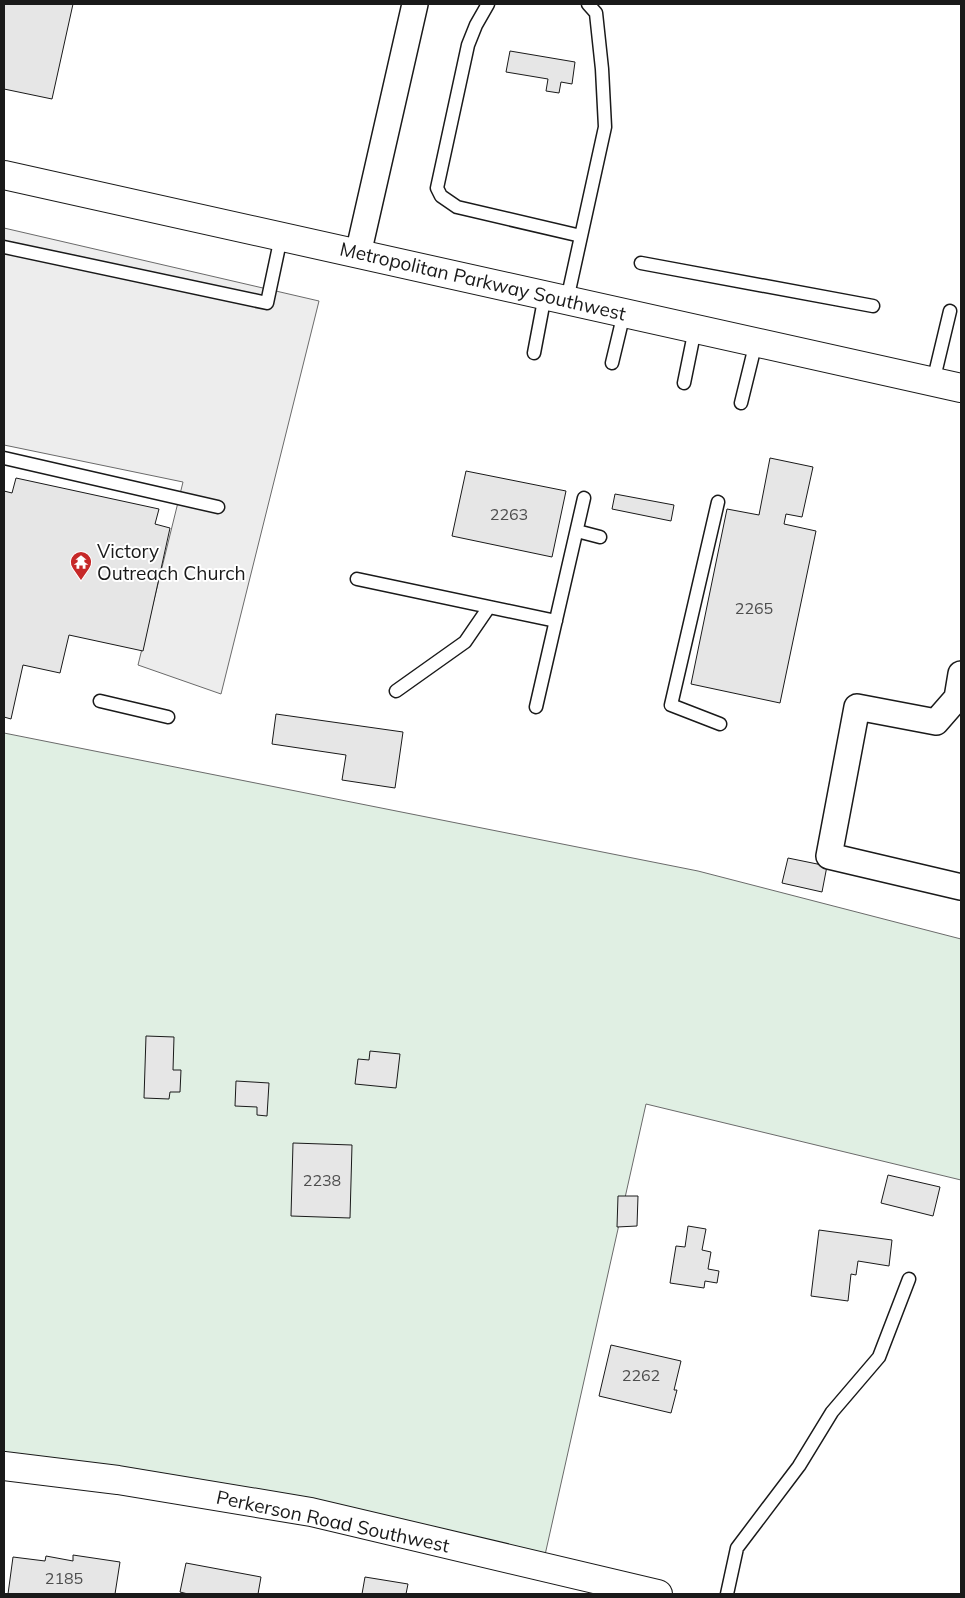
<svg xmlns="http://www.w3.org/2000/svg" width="965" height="1598" viewBox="0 0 965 1598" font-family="Mulish,sans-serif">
	<rect width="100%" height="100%" fill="#fff"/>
	<path fill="#e0efe3" stroke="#6a6a6a" d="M4,733l694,138 263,68v241l-315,-76 -101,451 -541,-89z"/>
	<path fill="#ededed" stroke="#6a6a6a" d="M4,228l315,73 -98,393 -83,-29 45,-183 -179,-37z"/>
	<path fill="#e6e6e6" stroke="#1a1a1a" d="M4,4h69l-21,95 -48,-10z
		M510,51l65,11 -3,22 -11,-2 -2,11 -13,-2 2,-12 -42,-7z
		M770,458l43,9 -11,50 -16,-3 -2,10 32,7 -36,172 -89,-19 36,-175 32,6z
		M466,471l100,20 -14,66 -100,-21z
		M16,478l143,31 -4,15 15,4 -27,123 -74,-16 -9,38 -37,-8 -12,54 -7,-2v-226l8,2z
		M615,494l59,11 -3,16 -59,-12z
		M276,714l127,18 -8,56 -53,-8 4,-25 -74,-11z
		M788,858l39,8 -5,26 -40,-9z
		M146,1036l28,1 -1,33h8l-1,22h-10l-1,7 -25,-1z
		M370,1051l30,3 -4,34 -41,-4 3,-25 11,1z
		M236,1081l33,2 -2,33 -10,-1v-8l-22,-1z
		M293,1143l59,2 -2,73 -59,-2z
		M888,1175l52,12 -7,29 -52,-13z
		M618,1196h20l-1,30 -20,1z
		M688,1226l18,3 -4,21 9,2 -3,17 11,2 -2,12 -12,-2 -1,7 -34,-5 6,-37 9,1z
		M819,1230l73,10 -3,26 -31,-5 -2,14 -5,-1 -3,27 -37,-5z
		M611,1345l70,16 -7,29h3l-6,23 -72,-17z
		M73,1555l47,7 -5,32h-107l5,-37 32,4 1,-5 27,5z
		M186,1563l75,14 -3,17h-70l-8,-2z
		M365,1577l43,7 -2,10h-44z"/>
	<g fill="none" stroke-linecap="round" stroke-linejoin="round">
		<g stroke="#1a1a1a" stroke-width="15">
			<path id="service" d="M488,4l-12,21 -8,20 -31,143 4,8 16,11 124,29
				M4,247l263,56 14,-66
				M641,263l232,43
				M567,300l38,-173 -3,-58 -6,-56 -8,-9
				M534,353l11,-58
				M612,363l12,-50
				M933,382l17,-71
				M684,383l11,-54
				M741,403l15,-61
				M4,458l214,49
				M718,502l-47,203 49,19
				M577,531l23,6
				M357,579l199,42
				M396,691l69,-49 24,-35
				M100,701l68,16
				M536,707l48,-209
				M727,1594l10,-46 62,-82 33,-54 47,-55 30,-78"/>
		</g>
		<g stroke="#1a1a1a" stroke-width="28">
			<path id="minor" d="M358,254l57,-250
				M961,674l-4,24 -21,24 -79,-15 -28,149 132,31"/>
		</g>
		<g stroke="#1a1a1a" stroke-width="30">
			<path id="tertiary" d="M4,1466l114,14 193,32 347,82"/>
		</g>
		<g stroke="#1a1a1a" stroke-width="30">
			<path id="primary" d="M4,175l957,213"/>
		</g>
		<use href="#service" stroke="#fff" stroke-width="12"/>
		<use href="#minor" stroke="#fff" stroke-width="25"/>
		<use href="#tertiary" stroke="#fff" stroke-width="28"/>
		<use href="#primary" stroke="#fff" stroke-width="28"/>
	</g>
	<defs>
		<g id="temple-pin" transform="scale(1.125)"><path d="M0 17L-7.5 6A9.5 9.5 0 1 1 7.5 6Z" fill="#c62828" stroke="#fff"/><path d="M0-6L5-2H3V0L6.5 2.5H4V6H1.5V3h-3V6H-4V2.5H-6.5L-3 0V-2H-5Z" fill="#fff"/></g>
	</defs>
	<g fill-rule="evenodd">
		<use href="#temple-pin" x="81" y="562"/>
	</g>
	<g text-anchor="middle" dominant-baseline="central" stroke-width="4" stroke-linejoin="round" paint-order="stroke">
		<g font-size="16" fill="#4d4d4d">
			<text x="509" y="514">2263</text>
			<text x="754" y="608">2265</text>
			<text x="322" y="1180">2238</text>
			<text x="641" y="1375">2262</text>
			<text x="64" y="1578">2185</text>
		</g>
		<g font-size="19" fill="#1a1a1a" stroke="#fff">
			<text transform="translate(483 281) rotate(13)">Metropolitan Parkway Southwest</text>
			<text transform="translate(333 1521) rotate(12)">Perkerson Road Southwest</text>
		</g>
		<g font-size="19" fill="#1a1a1a" stroke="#fff" text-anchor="start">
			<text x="97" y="551">Victory<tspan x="97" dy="22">Outreach Church</tspan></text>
		</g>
	</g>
	<rect width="965" height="1598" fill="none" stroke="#1a1a1a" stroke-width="10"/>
</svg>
